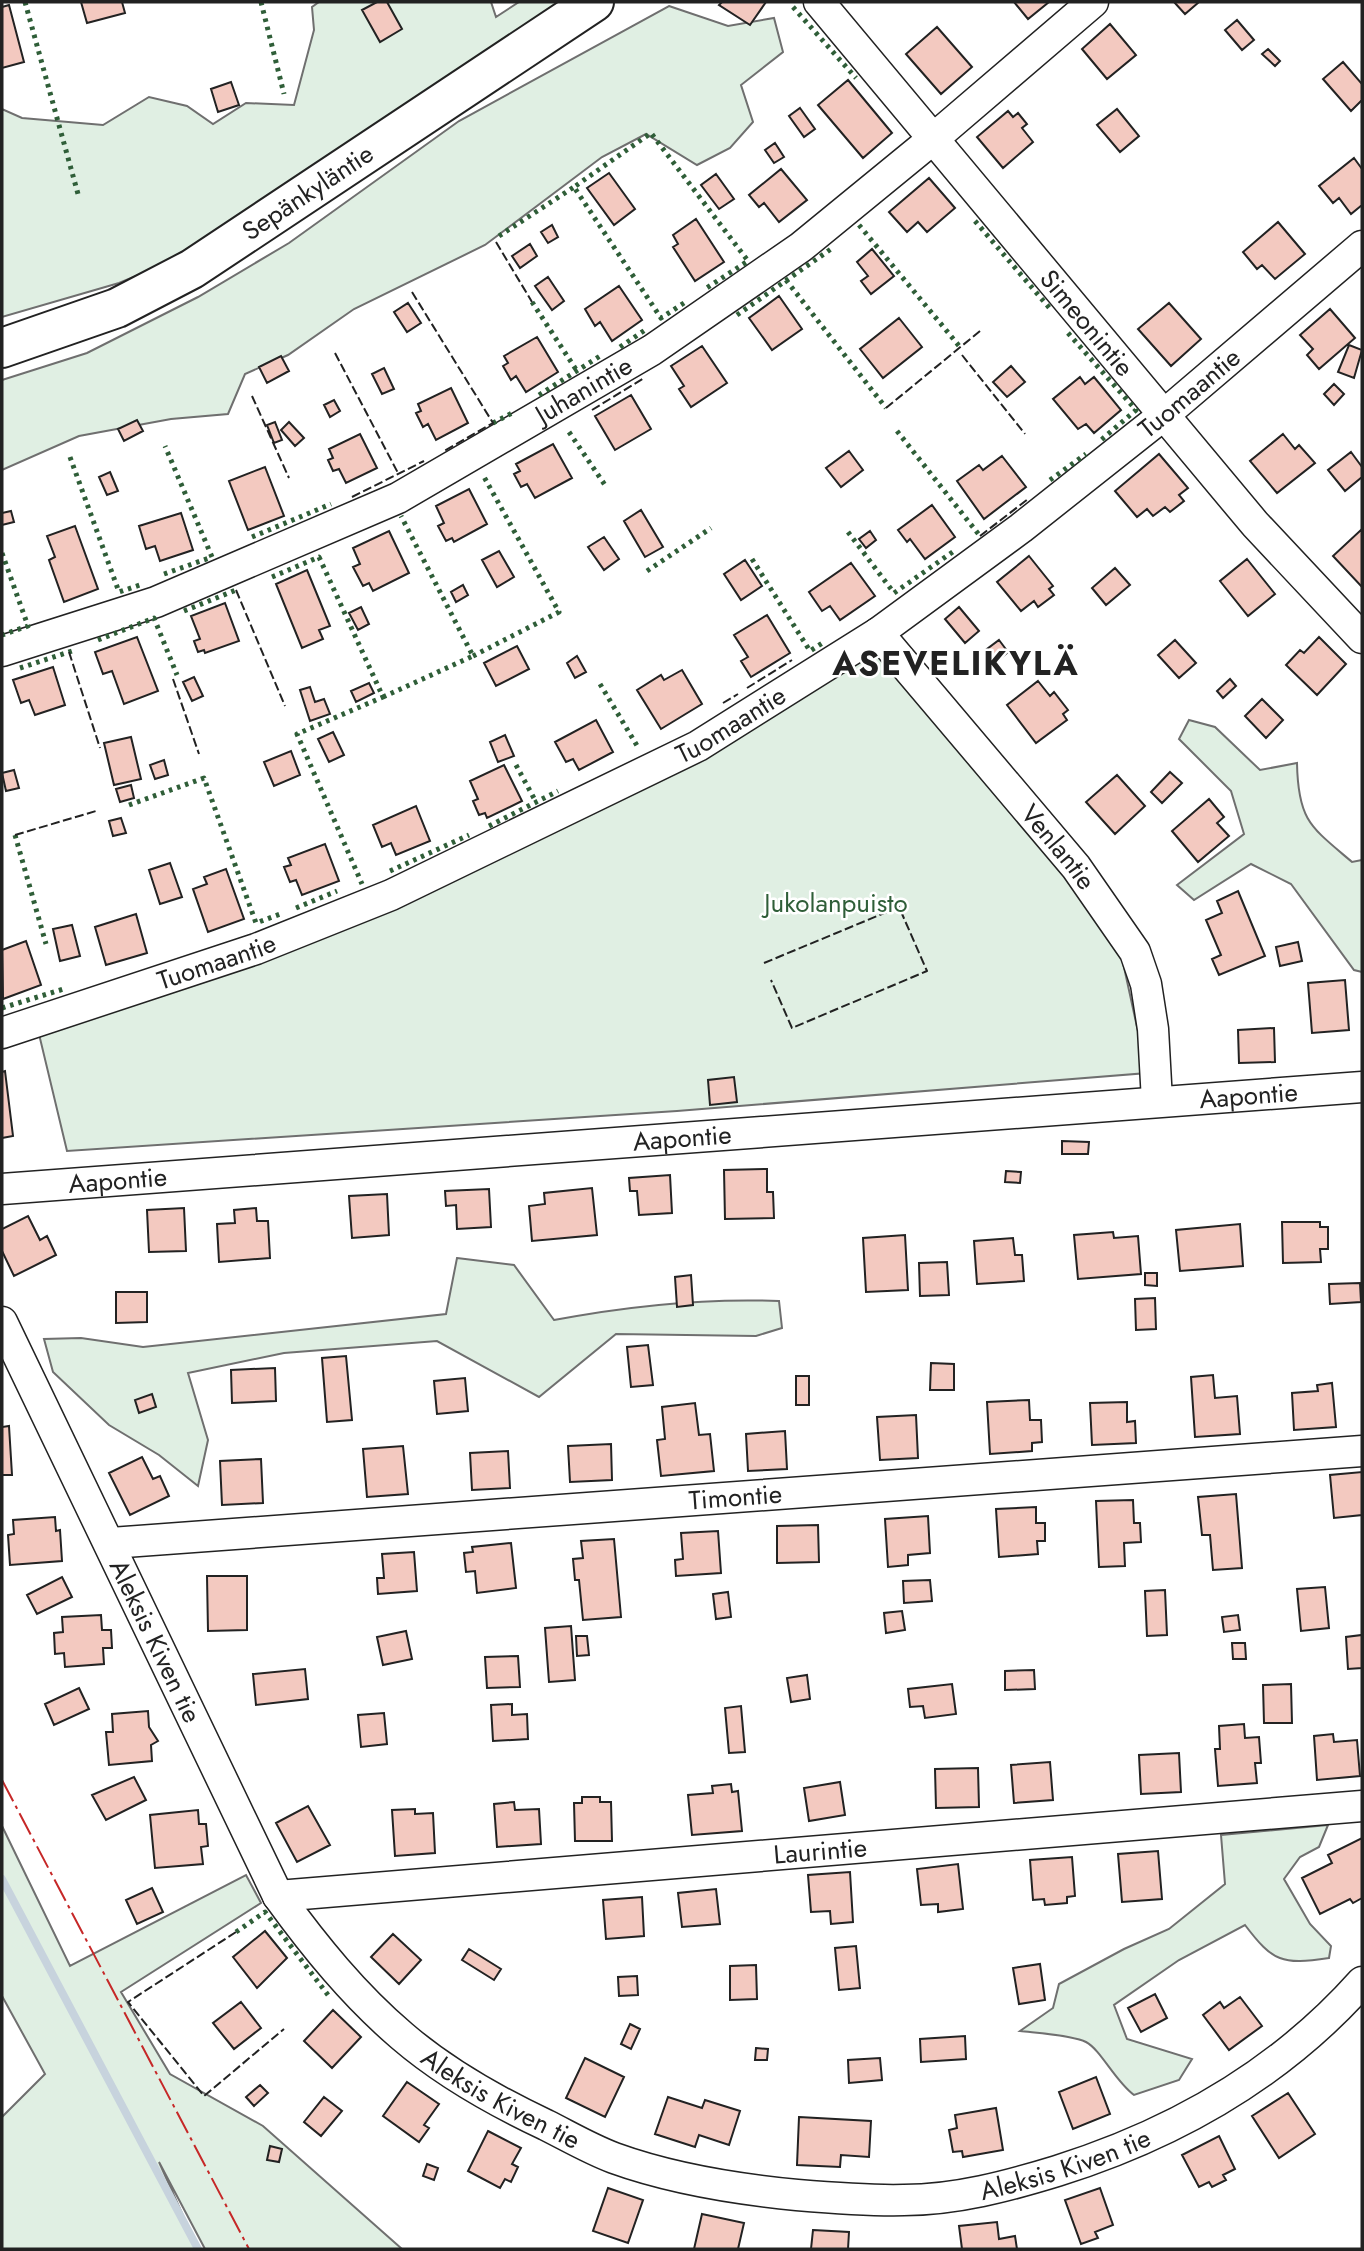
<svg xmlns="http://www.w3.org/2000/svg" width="1364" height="2251" viewBox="0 0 1364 2251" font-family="Jost,sans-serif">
	<rect width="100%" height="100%" fill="#fff"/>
	<path fill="#e0efe3" stroke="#6f6f6f" stroke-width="2" d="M319,2h172l5,15 23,-15h46l-318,210 -89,55 -39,16 -117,34v-208l20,9 81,7 46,-28 38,9 26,18 33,-21 48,2 20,-75 -2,-23z
		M669,6l59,20 46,-8 9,34 -42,33 12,37 -23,26 -33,17 -51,-31 -44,23 -117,88 -131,64 -66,46 -43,19 -17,40 -57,5 -92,17 -77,34v-90l85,-27 111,-56 91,-54 170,-122z
		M872,649l191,220 59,89 25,115 -470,38 -610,40 -29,-121 357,-125z
		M1189,720l26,7 45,43 37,-7c1,58 14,64 55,99l10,-2v112l-8,-2 -63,-86 -40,-20 -57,36 -17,-15 67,-51 -13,-43 -52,-52z
		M457,1258l57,7 40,55c74,-14 150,-22 225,-19l3,27 -26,8 -140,-2 -77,63 -102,-56 -153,12 -96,20 20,67 -10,46 -39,-31 -50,-30 -56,-53 -9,-33 37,-1 62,9 303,-33z
		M1328,1825l-9,22 -19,10 -16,22 26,45 21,22 -2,12c-47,7 -56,4 -84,-33l-66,35 -65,45 13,34 65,20 -13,21 -45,15c-19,-14 -33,-45 -48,-53 -14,-7 -49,-9 -66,-11l33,-23 6,-24 65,-35 45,-20 56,-45 -4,-49z
		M2,1826l68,140 176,-91 15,28 -140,89 49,82 93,52 139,123h-197l-46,-87 39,87h-196v-132l43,-43 -43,-78z"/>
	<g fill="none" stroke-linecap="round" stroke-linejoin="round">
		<path stroke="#c7d3dd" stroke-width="8" d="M2,1879l196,370"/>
	</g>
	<path fill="#f3c9c0" stroke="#222" stroke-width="2" d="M81,2h41l3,11 -38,10z
		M377,2h10l15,27 -22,13 -18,-32z
		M722,2h44l-16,23 -31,-20z
		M1014,2h35l-21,17z
		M1174,2h25l-14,12z
		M9,5l15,57 -22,6v-61z
		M1237,20l17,20 -12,10 -17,-20z
		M1110,24l26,31 -29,24 -25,-30z
		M937,27l35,40 -31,27 -35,-40z
		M1268,49l12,12 -5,5 -13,-12z
		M1343,62l19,22v16l-11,11 -28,-32z
		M848,80l44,53 -29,25 -45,-53z
		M231,82l8,23 -21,7 -7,-23z
		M800,108l15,21 -11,8 -15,-21z
		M1117,109l22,27 -19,16 -23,-27z
		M1008,111l5,6 5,-4 9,11 -5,4 11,14 -30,26 -26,-31z
		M775,143l9,14 -10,6 -9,-13z
		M1354,158l8,11v36l-11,9 -12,-16 -6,5 -14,-17z
		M781,169l26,31 -28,22 -15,-19 -5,4 -10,-12z
		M609,173l26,36 -21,16 -27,-37z
		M716,174l18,25 -15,10 -18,-24z
		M929,178l26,30 -28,24 -9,-10 -11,10 -18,-20z
		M696,219l28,43 -29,19 -22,-34 5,-3 -5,-9z
		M1278,222l27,32 -30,25 -13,-14 -5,4 -14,-17z
		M552,225l6,12 -10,6 -7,-11z
		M530,244l7,12 -17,12 -8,-12z
		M872,249l22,27 -23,18 -10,-13 7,-5 -11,-14z
		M548,277l16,24 -12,9 -17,-24z
		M619,286l23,34 -30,21 -12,-19 -5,4 -10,-17z
		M779,296l23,33 -30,21 -23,-32z
		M408,303l13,20 -14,9 -13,-20z
		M1169,303l32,36 -30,27 -33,-37z
		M1330,309l25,29 -36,31 -12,-14 6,-6 -13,-14z
		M899,318l23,29 -39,31 -23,-29z
		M537,337l21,35 -32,20 -10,-16 -5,4 -8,-14 5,-3 -4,-7z
		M1349,345l13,5 -8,28 -16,-6z
		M702,346l25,37 -36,24 -12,-18 5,-3 -13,-20z
		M281,356l8,15 -22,12 -8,-16z
		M1011,366l14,16 -18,15 -14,-15z
		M384,368l10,21 -12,5 -10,-20z
		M1080,377l5,7 9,-7 27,33 -27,23 -8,-9 -8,5 -25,-30z
		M1334,384l10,10 -10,11 -10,-11z
		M451,388l17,35 -32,17 -8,-16 -5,3 -7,-14 5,-2 -3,-7z
		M631,395l20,34 -36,21 -20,-34z
		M334,400l6,11 -10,6 -6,-12z
		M137,420l6,11 -19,10 -6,-12z
		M275,422l7,18 -8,3 -7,-18z
		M289,422l15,16 -9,8 -14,-16z
		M360,434l17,34 -31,15 -7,-14 -6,2 -5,-11 5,-2 -4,-9z
		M1283,434l12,15 4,-4 16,18 -38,30 -27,-32z
		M553,444l19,34 -37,20 -8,-14 -6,3 -7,-13 6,-3 -4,-7z
		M849,451l14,19 -22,17 -15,-19z
		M1351,452l11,15v10l-17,14 -17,-21z
		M1159,454l29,34 -9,7 5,6 -14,11 -5,-5 -12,9 -6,-7 -10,8 -22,-26z
		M1002,456l24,31 -42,32 -27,-38 22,-16 4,5z
		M265,467l19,49 -36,14 -19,-49z
		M110,472l8,19 -11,4 -8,-18z
		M469,489l18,35 -33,18 -2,-4 -6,3 -8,-15 6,-3 -8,-17z
		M932,505l23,32 -30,22 -15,-20 -3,3 -9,-12z
		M641,510l22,37 -18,10 -21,-36z
		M11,511l3,11 -12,3v-12z
		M181,513l12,37 -33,11 -5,-15 -9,3 -7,-23z
		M75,526l23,63 -34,13 -15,-42 6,-3 -8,-21z
		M1362,529v58l-29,-31z
		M389,531l20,42 -36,18 -4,-8 -6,3 -10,-19 7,-3 -7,-16z
		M870,531l6,9 -10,8 -7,-9z
		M604,537l15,22 -15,11 -16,-23z
		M499,551l15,26 -17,10 -15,-27z
		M1029,556l24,30 -4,3 5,6 -16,12 -4,-6 -13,10 -24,-29z
		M1247,559l28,35 -27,22 -28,-35z
		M745,560l17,26 -21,14 -17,-26z
		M851,563l24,33 -35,24 -10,-14 -8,5 -13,-19z
		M1115,568l15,17 -24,20 -14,-17z
		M307,570l23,56 -11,4 4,9 -21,9 -26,-64z
		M463,585l5,10 -12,7 -5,-10z
		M225,603l14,38 -34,12 -1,-3 -6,2 -4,-11 6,-2 -9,-23z
		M361,607l8,17 -11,6 -9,-17z
		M959,607l20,24 -14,12 -20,-24z
		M767,615l23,38 -39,24 -10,-16 7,-4 -14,-22z
		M137,637l21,54 -34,13 -12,-33 -9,3 -8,-22z
		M1319,637l27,27 -29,31 -31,-30 14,-15 4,3z
		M999,640l9,12 -11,9 -10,-12z
		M1175,640l21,23 -17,15 -21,-23z
		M517,646l12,23 -33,17 -12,-23z
		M577,656l9,16 -11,6 -8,-15z
		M53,667l12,38 -30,10 -6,-15 -8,3 -8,-23z
		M682,670l20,34 -41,25 -24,-39 24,-15 3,5z
		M194,677l9,19 -11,5 -9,-19z
		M1230,679l6,7 -13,12 -6,-7z
		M1038,681l12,15 4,-4 14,18 -5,4 4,6 -31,23 -29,-38z
		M369,683l5,10 -18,9 -5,-11z
		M310,687l5,15 9,-3 6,15 -20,7 -10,-31z
		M1262,699l21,21 -17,18 -21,-22z
		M596,720l17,32 -34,18 -6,-11 -7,3 -11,-20z
		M333,732l11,23 -15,7 -11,-23z
		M505,735l9,21 -16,6 -8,-20z
		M131,737l10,42 -27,6 -10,-42z
		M291,751l9,24 -26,11 -10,-24z
		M164,760l4,15 -13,4 -5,-14z
		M504,765l18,36 -35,17 -2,-5 -6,2 -6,-14 5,-2 -8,-18z
		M14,770l5,18 -13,3 -4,-18z
		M1170,772l12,11 -20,20 -11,-11z
		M1117,775l28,31 -30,28 -29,-32z
		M131,785l3,13 -14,4 -4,-13z
		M1209,799l15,18 -7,6 12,13 -31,26 -26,-31z
		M416,806l14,35 -34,14 -5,-12 -9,4 -9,-22z
		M121,818l5,15 -13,3 -4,-15z
		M325,844l14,37 -37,14 -6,-15 -6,2 -6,-15 7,-2 -3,-7z
		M170,863l12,34 -22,7 -11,-34z
		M226,869l18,50 -36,13 -15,-43 14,-5 -3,-7z
		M1238,891l27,65 -46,19 -7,-16 9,-4 -15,-35 16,-7 -5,-12z
		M136,914l11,39 -41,12 -11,-38z
		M72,925l8,31 -20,5 -7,-32z
		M26,941l15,44 -38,14 -1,-49z
		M1298,942l4,19 -22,5 -4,-19z
		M1345,980l4,50 -37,3 -4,-50z
		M1274,1028l1,34 -36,1 -1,-33z
		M5,1071l8,65 -11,2v-66z
		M734,1077l3,25 -27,3 -2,-25z
		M1062,1141l27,1 -1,12h-26z
		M767,1169v23h6l1,26 -49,1 -1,-49z
		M1006,1171l15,1 -1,11 -15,-1z
		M670,1175l2,38 -33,2 -2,-24h-7l-1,-13z
		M592,1188l5,47 -65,6 -3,-35 16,-2 -1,-11z
		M489,1189l2,38 -34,2 -1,-24 -10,1 -1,-15z
		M387,1194l2,41 -37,3 -3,-42z
		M184,1208l2,43 -37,1 -2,-42z
		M256,1208l1,13h11l2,37 -51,4 -2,-38 18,-1 -1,-13z
		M28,1216l12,24 7,-4 9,19 -42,21 -12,-25v-22z
		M1282,1222h38v5h8v22h-8l1,13 -38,1z
		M1240,1224l3,42 -63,5 -4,-41z
		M1113,1232l1,6 24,-2 3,38 -63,5 -4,-44z
		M905,1235l3,55 -42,2 -3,-54z
		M1013,1238l2,17h7l2,26 -47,3 -3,-43z
		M947,1262l2,33 -29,1 -1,-33z
		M1145,1273h12v13l-12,-1z
		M691,1275l2,30 -16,2 -2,-30z
		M1360,1283l1,19 -31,2 -1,-20z
		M116,1292h31v30l-31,1z
		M1155,1298l1,31 -20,1 -1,-31z
		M648,1345l5,40 -22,2 -4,-40z
		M346,1356l6,64 -25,2 -5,-64z
		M931,1363l23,1v26h-24z
		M275,1368l1,33 -44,2 -1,-33z
		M1213,1375l2,23 22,-2 3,38 -45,3 -4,-60z
		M796,1376h13v29h-13z
		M465,1378l3,33 -31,3 -3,-33z
		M1332,1383l4,44 -42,3 -2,-37 26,-2 -1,-6z
		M152,1394l4,13 -17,6 -4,-13z
		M1029,1400l1,20h11l1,22 -10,1v8l-42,3 -3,-52z
		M1127,1402v20l8,-1 1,22 -44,2 -2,-42z
		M695,1403l4,32 11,-1 4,37 -53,5 -4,-36 8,-1 -3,-32z
		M916,1415l2,43 -38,2 -3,-43z
		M9,1426l3,49h-10v-48z
		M785,1431l2,38 -39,2 -2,-37z
		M611,1444l1,36 -42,2 -2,-36z
		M403,1446l5,48 -41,3 -4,-48z
		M508,1451l2,37 -38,2 -2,-37z
		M142,1457l11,22 7,-3 9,20 -39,19 -21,-42z
		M261,1459l2,44 -41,2 -2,-44z
		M1362,1472v43l-28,3 -4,-43z
		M1236,1494l6,74 -29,2 -3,-35h-8l-4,-38z
		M1133,1500l1,23h6l1,19 -17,1 1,23 -26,1 -3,-66z
		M1036,1507v16h9v18h-8l1,13 -39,3 -3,-48z
		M928,1516l2,37 -22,2v10l-20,2 -3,-48z
		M55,1517l1,14 4,-1 2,31 -52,4 -2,-30 6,-1 -1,-14z
		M818,1525l1,37 -42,1v-37z
		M718,1531l3,42 -45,3 -1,-16 8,-1 -2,-26z
		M614,1539l7,78 -38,3 -4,-40h-4l-2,-21 10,-1 -2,-17z
		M511,1543l5,45 -39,5 -2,-22 -9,1 -2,-19 9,-1 -1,-5z
		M414,1552l3,39 -39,3 -1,-16h7l-2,-24z
		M207,1576h40v54l-39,1z
		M62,1577l10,20 -35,17 -10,-19z
		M930,1580l2,21 -28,2 -1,-22z
		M1325,1587l4,41 -28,3 -4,-42z
		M1165,1590l2,45 -20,1 -2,-45z
		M728,1592l3,25 -15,2 -3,-25z
		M902,1611l3,19 -19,3 -2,-20z
		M101,1615l1,15h9l1,18h-9l1,16 -39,3 -1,-14 -9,1 -1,-21 9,-1 -1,-15z
		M1238,1615l2,15 -16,2 -2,-15z
		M571,1626l4,54 -26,2 -4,-54z
		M406,1631l6,28 -29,6 -6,-28z
		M1362,1635v33l-14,1 -2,-32z
		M576,1636h11l2,19 -12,1z
		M1232,1643h13l1,16h-13z
		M518,1656l2,31 -33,1 -2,-31z
		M305,1669l3,30 -52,6 -3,-31z
		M1034,1670l1,19 -30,1v-19z
		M807,1675l3,24 -19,3 -4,-24z
		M952,1684l4,30 -31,4 -2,-12 -13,1 -2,-18z
		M1291,1684l1,39h-28l-1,-38z
		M79,1688l10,21 -35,16 -9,-21z
		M512,1704v11l15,-1 1,25 -35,2 -2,-36z
		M741,1706l4,46 -16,1 -4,-45z
		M148,1711l1,16 9,14 -7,4 1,16 -43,4 -3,-33h7l-1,-18z
		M384,1713l3,31 -26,3 -3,-32z
		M1244,1724l1,14 14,-1 2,26h-6l2,20 -39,3 -3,-37h5l-1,-23z
		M1333,1734l1,8 23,-2 3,36 -43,4 -3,-44z
		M1179,1753l2,39 -40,2 -2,-39z
		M1050,1762l3,38 -39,3 -3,-38z
		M978,1768l1,39 -43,1 -1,-39z
		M134,1777l12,23 -40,20 -14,-25z
		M840,1782l5,33 -36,6 -5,-33z
		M731,1784l1,8 6,-1 4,40 -50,4 -4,-40 25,-2 -1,-7z
		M582,1797h18v5h11l1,39h-37l-1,-38h8z
		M514,1802l1,8 24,-1 2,35 -44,3 -3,-43z
		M308,1806l22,39 -33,17 -21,-39z
		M415,1809v5l18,-1 2,40 -40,3 -3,-46z
		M198,1810l1,14h7l2,22 -7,1 2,17 -48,4 -5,-53z
		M1362,1838v60l-9,5 -3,-4 -30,15 -18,-36 30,-15 -4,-8z
		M1158,1851l4,48 -40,3 -4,-48z
		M1072,1857l3,39 -8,1v6l-22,2 -1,-6 -11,1 -3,-40z
		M958,1864l5,45 -25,3v-8l-17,1 -4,-36z
		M850,1872l3,50 -22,2 -1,-13 -19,1 -3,-37z
		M152,1888l11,24 -26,12 -11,-24z
		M716,1889l4,35 -38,3 -4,-34z
		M642,1897l2,39 -38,3 -3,-39z
		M265,1931l22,27 -30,30 -24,-31z
		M393,1934l28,26 -22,24 -28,-27z
		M856,1946l4,42 -21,2 -4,-42z
		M469,1949l32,20 -7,11 -32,-20z
		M1040,1964l5,36 -26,4 -6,-36z
		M756,1965l1,34 -27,1v-34z
		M637,1976l1,19 -19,1 -1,-19z
		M1155,1994l12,24 -26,14 -13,-24z
		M1240,1997l22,29 -33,24 -26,-35 17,-13 4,6z
		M241,2002l20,26 -27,21 -21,-26z
		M333,2010l28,27 -29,31 -28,-27z
		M630,2024l10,5 -9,20 -10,-5z
		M965,2036l1,23 -45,3 -1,-23z
		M756,2048l12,1 -1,11h-12z
		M585,2058l39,19 -19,40 -39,-19z
		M880,2058l2,22 -33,3 -1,-23z
		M1096,2077l14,37 -37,15 -14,-37z
		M407,2082l32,22 -15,21 5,3 -10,14 -36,-26z
		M260,2085l8,8 -14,13 -8,-9z
		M1288,2093l27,41 -36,24 -27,-42z
		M324,2097l18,14 -21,25 -17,-14z
		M668,2097l34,11 3,-8 35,11 -11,34 -30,-10 -4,12 -40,-13z
		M996,2108l7,42 -40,7 -1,-6 -9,1 -4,-22 8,-2 -2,-13z
		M799,2117l72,4 -2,36 -28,-2 -1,12 -43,-2z
		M488,2131l33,17 -9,16 6,3 -7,15 -6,-3 -5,9 -32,-17z
		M1219,2136l16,33 -12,6 3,5 -14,7 -3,-5 -10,5 -17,-32z
		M270,2146l12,3 -3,13 -12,-2z
		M427,2164l11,4 -4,12 -11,-4z
		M608,2188l35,12 -15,43 -35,-12z
		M1100,2188l13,37 -18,7 3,6 -17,6 -16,-44z
		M702,2214l42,9 -6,26h-44z
		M997,2222l2,17 16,-3 2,13h-55l-3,-23z
		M813,2230l36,2 -1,17h-37z"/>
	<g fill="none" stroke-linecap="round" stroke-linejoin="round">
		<g stroke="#222" stroke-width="33">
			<g id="minor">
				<path id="s1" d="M819,2l436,522 107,114"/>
				<path id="s2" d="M878,633l198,234 59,85 11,32 7,45 4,72"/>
				<path id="s3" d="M2,651l154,-49 242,-104 254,-148 149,-103 132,-108 160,-137"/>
				<path id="s4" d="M2,1033l254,-84 135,-54 307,-149 180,-113 143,-105 144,-114 197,-168"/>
				<path id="s5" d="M2,1189l1360,-102"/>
				<path id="s6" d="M2,1322l276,574c37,51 76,99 124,140 43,37 93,65 144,89 22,11 44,24 68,33 58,21 121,31 183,37 36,3 72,6 107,5 52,0 104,-14 153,-29 118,-37 223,-97 305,-189"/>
				<path id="s7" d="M111,1543l1251,-92"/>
				<path id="s8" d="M278,1896l1084,-90"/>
			</g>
		</g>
		<g stroke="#222" stroke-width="42">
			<g id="major">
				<path id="s9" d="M2,348l115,-40 75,-39 402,-267"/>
			</g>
		</g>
		<use href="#minor" stroke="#fff" stroke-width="30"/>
		<use href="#major" stroke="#fff" stroke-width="38"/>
		<path stroke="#2f5e38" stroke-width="5" stroke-dasharray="3.5 5" stroke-linecap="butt" d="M25,2l53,192
			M261,2l23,92
			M793,7l63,71
			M975,221l77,90
			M859,225l101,122
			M499,236l75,-49
			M786,280l100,128
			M532,302l45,69
			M684,303l-23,15 -87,-131 77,-54 97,128 -43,28
			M737,315l94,-66
			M1068,333l68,77 -36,31
			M620,347l28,-19
			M539,395l61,-39
			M493,423l21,-11
			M897,431l83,105
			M569,432l38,56
			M70,457l49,135 21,-7
			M1050,480l36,-26
			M848,532l46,61 60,-42
			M252,537l79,-33
			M2,553l26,73 -26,9
			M752,559l58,92 14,-9
			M647,571l64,-43
			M164,574l48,-17 -47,-111
			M272,577l47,-20 64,140 -86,37 65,150
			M184,611l52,-21
			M98,640l56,-22 23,57
			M473,656l86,-44 -76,-137
			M20,668l55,-18
			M600,684l39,65
			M383,697l90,-41 -72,-140
			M516,765l20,37
			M129,805l75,-27 52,145 27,-10
			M489,826l69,-35
			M15,835l31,109
			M390,871l79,-36
			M296,908l41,-17
			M2,1008l65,-20
			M236,1932l29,-20 63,83"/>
		<path stroke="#222" stroke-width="2" stroke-dasharray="9 3.5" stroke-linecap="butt" d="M496,242l36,60
			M412,292l81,131 -49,28
			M335,353l63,120
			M962,355l63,79
			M252,396l37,82
			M886,408l94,-77
			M592,410l52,-32
			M352,497l72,-36
			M980,536l48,-37
			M236,590l49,116
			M69,652l31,96
			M173,679l26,75
			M747,688l45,-28
			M723,703l15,-9
			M15,835l81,-24
			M764,963l135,-56 28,64 -135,57 -21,-48
			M236,1932l-108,70 76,94 80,-67"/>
		<path stroke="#c62828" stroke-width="2" stroke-dasharray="24 5 3.5 5" stroke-linecap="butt" d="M2,1780l247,469"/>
	</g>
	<g text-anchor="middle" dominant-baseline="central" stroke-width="5" stroke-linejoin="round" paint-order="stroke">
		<g font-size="26" fill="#222" stroke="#fff">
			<text stroke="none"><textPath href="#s9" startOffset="345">Sepänkyläntie</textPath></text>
			<text stroke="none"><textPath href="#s1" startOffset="418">Simeonintie</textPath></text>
			<text stroke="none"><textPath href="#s3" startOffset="640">Juhanintie</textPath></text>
			<text stroke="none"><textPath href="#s4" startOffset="1360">Tuomaantie</textPath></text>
			<text stroke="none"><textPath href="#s4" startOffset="793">Tuomaantie</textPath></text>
			<text stroke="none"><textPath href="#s2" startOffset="280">Venlantie</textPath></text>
			<text stroke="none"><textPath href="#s4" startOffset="226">Tuomaantie</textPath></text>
			<text stroke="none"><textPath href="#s5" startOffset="1250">Aapontie</textPath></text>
			<text stroke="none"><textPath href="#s5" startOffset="682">Aapontie</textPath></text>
			<text stroke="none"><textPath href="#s5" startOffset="116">Aapontie</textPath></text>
			<text stroke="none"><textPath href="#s7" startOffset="626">Timontie</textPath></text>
			<text stroke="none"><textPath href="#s6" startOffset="354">Aleksis Kiven tie</textPath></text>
			<text stroke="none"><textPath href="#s8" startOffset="544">Laurintie</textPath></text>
			<text stroke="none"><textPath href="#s6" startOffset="942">Aleksis Kiven tie</textPath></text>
			<text stroke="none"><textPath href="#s6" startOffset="1530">Aleksis Kiven tie</textPath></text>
		</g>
		<g font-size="26" fill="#2f5e38" stroke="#fff">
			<text x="836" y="903">Jukolanpuisto</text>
		</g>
		<g font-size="33" font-weight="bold" letter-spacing="2" fill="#222" stroke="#fff">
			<text x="956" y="663">ASEVELIKYLÄ</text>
		</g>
	</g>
	<rect width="1364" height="2251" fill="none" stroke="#222222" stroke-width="7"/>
</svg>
